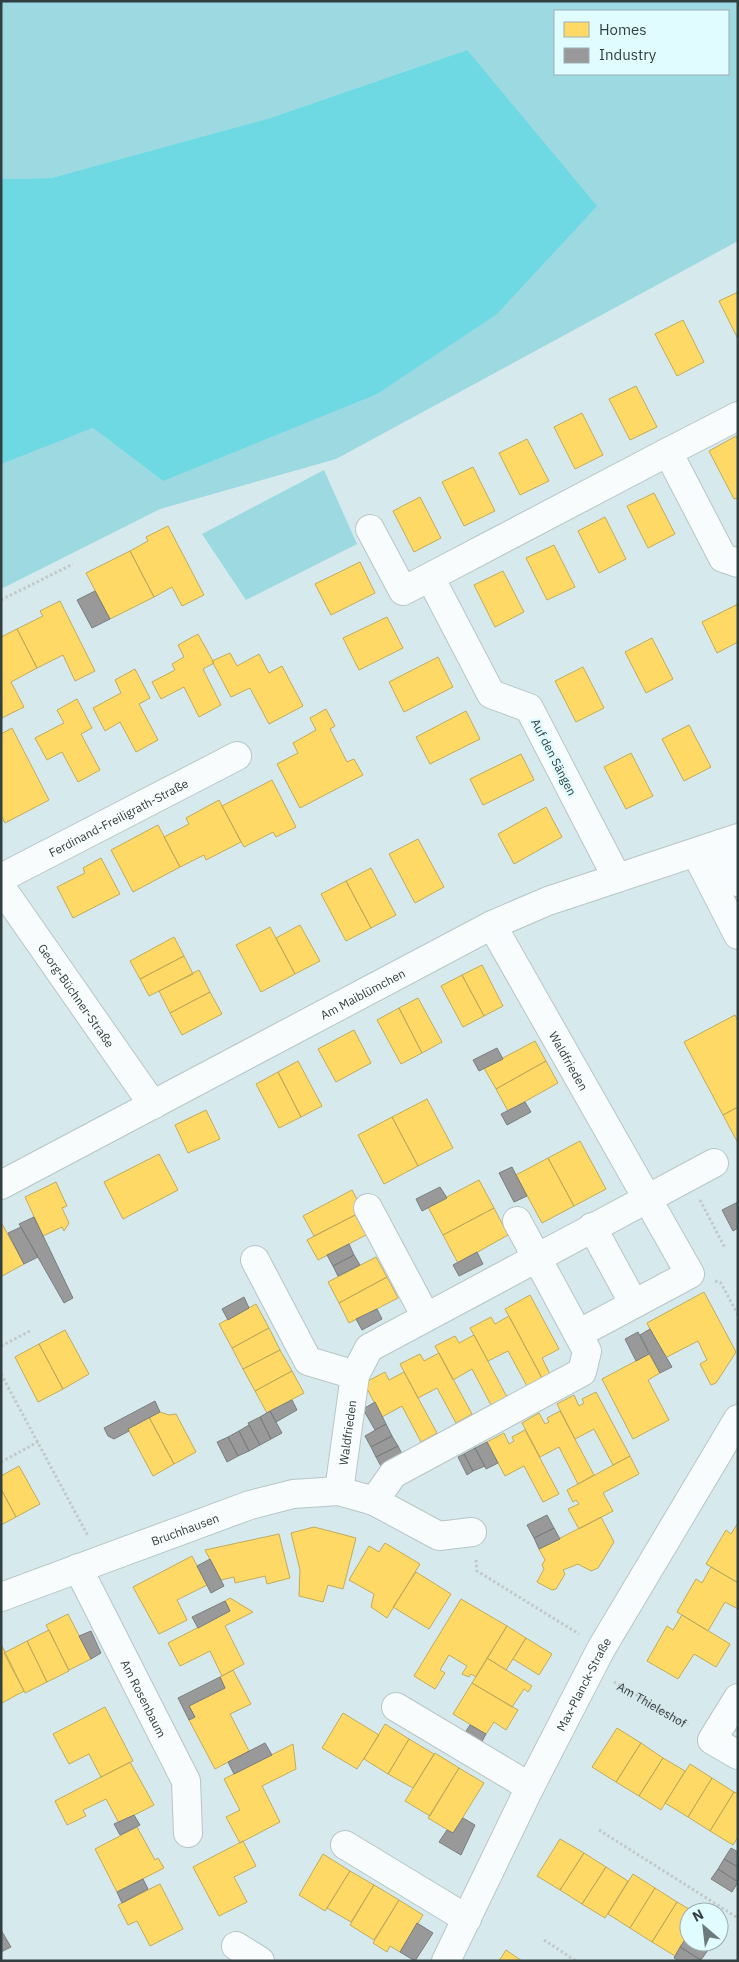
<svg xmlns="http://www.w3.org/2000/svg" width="739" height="1962" viewBox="0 0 739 1962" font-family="'IBM Plex Sans',sans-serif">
	<rect width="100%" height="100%" fill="#d6e9ec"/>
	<path fill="#9dd9e1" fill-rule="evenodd" d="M1,1h737v240l-402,218 -176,50 -159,80v-126l92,-35 70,53 304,-431 -197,68 -219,60 -50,1zM555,11h173v63h-173z
		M324,470l33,74 -111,56 -44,-66z"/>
	<path fill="#6ed8e3" d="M467,50l130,156 -100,108 -120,80 -214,87 -70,-53 -92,36v-285l50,-1 219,-60z"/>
	<path fill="#ffd966" stroke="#c1ab5b" d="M738,292v47l-19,-38z
		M683,320l21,42 -27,14 -22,-42z
		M636,386l21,41 -27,13 -21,-41z
		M582,413l21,42 -28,14 -21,-42z
		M736,436l2,4v58l-4,1 -25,-48z
		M527,439l22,42 -29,14 -21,-42z
		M473,467l22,44 -31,15 -22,-44z
		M654,493l21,41 -27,14 -21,-42z
		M420,497l21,41 -27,14 -21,-41z
		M605,517l21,42 -27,14 -21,-42z
		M168,526l36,69 -22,11 -10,-19 -18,10 -24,-46 18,-10 -2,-4z
		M554,545l21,42 -28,13 -21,-42z
		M130,551l24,46 -44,22 -24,-46z
		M360,562l15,31 -44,22 -16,-31z
		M503,571l21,41 -29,15 -21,-42z
		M60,601l35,70 -20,10 -12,-26 -26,13 -20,-39 26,-13 -3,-5z
		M738,604v38l-21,11 -15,-31z
		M387,617l16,31 -44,22 -16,-32z
		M17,629l20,39 -26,14 13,25 -22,11 -1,-81z
		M198,634l16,29 -11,6 18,36 -22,12 -15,-30 -23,12 -9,-17 23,-12 -3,-6 12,-7 -6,-12z
		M652,638l21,41 -27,14 -21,-41z
		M230,653l7,13 22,-12 10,19 13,-7 21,40 -34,18 -19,-36 -19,9 -19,-36z
		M438,657l15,30 -49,25 -15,-30z
		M583,667l21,41 -28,14 -21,-41z
		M135,669l15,29 -11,6 19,36 -22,12 -16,-30 -15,9 -12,-23 28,-15 -6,-13z
		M77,699l15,29 -11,6 19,36 -22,12 -16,-30 -15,8 -12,-22 29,-15 -7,-13z
		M326,709l9,17 -5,3 17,33 7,-3 9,16 -63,33 -23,-44 21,-11 -5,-10 23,-13 -6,-12z
		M466,711l14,28 -50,25 -14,-27z
		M689,725l22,42 -27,14 -22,-42z
		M12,728l37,72 -44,23 -4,-8v-81z
		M631,753l22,43 -27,13 -22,-42z
		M521,754l13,26 -51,25 -13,-26z
		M272,780l24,47 -20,10 -3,-5 -29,15 -22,-41z
		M219,800l22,42 -35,18 -2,-5 -24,12 -16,-30 25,-13 -3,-6z
		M546,807l16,30 -48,27 -16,-30z
		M158,825l22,42 -47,25 -22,-42z
		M418,839l26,48 -29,16 -26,-49z
		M101,858l19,36 -47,24 -16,-31 28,-14 -2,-5z
		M371,868l25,47 -25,13 -25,-47z
		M346,881l25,47 -25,13 -25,-47z
		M300,925l20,36 -25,13 -19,-36z
		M270,927l25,47 -34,18 -25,-47z
		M174,937l10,19 -44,23 -10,-18z
		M184,956l9,18 -44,22 -9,-17z
		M482,965l21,41 -19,10 -22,-41z
		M199,970l11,22 -40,21 -11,-22z
		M462,975l22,41 -21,11 -22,-41z
		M210,992l12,22 -40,21 -12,-22z
		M418,998l24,44 -20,11 -23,-45z
		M399,1008l23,45 -21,11 -24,-44z
		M735,1015l3,6v86l-15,8 -39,-73z
		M354,1030l17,33 -35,19 -18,-33z
		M535,1041l11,20 -50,28 -12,-21z
		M298,1061l24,45 -21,11 -23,-45z
		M546,1061l12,22 -50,28 -12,-22z
		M278,1072l23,45 -22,11 -23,-44z
		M427,1099l26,49 -35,18 -26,-49z
		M738,1107v36l-15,-28z
		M206,1110l14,29 -32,14 -13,-28z
		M392,1117l26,49 -34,18 -26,-49z
		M580,1141l26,48 -32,17 -26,-48z
		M159,1154l19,36 -55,29 -19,-37z
		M548,1158l26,48 -32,17 -26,-48z
		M479,1180l15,28 -51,27 -15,-28z
		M56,1182l11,24 -5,2 7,15 -5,8 -2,-4 -19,9 -18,-39z
		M352,1190l11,21 -49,25 -11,-20z
		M494,1208l14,27 -50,28 -15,-28z
		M355,1215l11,20 -48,25 -11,-20z
		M1,1222l23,42 -22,12h-1z
		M376,1257l11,20 -48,26 -11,-21z
		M387,1277l11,21 -49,25 -10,-20z
		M704,1292l32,60 -20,31 -5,2 -11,-21 7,-4 -9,-19 -33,17 -18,-35z
		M530,1295l29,54 -17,9 8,16 -8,4 -37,-69z
		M256,1304l13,24 -37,20 -13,-24z
		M509,1316l33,62 -15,8 -19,-35 -20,10 -18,-33 21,-11 4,7z
		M269,1328l11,22 -37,19 -11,-21z
		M65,1330l24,44 -26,15 -24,-45z
		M474,1335l33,62 -16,8 -19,-36 -19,11 -18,-34 20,-10 4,7z
		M39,1344l24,45 -25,13 -23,-45z
		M280,1350l12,21 -37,20 -12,-22z
		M439,1353l33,61 -16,9 -19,-35 -19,10 -18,-34 20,-10 4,7z
		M649,1354l11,19 -12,7 21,40 -36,19 -31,-60z
		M292,1371l12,22 -37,20 -12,-22z
		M385,1372l4,8 15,-8 33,61 -16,9 -19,-36 -20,11 -18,-34z
		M596,1392l34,64 -17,9 -19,-36 -19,10 -18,-35 17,-9 5,11 5,-3 -2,-4z
		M560,1411l34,64 -16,9 -19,-37 -19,10 -18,-34 17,-10 6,11 4,-2 -2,-4z
		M160,1412l9,3 7,-1 20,38 -22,12 -25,-47z
		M149,1417l25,47 -21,12 -25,-47z
		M525,1430l34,64 -16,8 -19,-36 -19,10 -18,-34 17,-9 5,11 5,-3 -2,-4z
		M630,1456l9,18 -36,19 10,18 -34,18 -11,-20 11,-5 -3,-4 -3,2 -6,-12z
		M19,1466l21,38 -24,13 -15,-28v-13z
		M1,1489l15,28 -15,8z
		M601,1517l13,25 -16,26 -7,3 -13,-7 -15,6 2,4 -9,15 -4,1 -15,-8 7,-13 -2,-4 3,-5 -6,-11z
		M738,1523v57l-1,2 -31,-18 20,-34 5,4z
		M314,1527l42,11 -13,51 -15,-4 -5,17 -24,-6 1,-26 -9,-37z
		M279,1534l11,44 -23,6 -2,-8 -30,7 -1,-6 -13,3 -16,-30z
		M385,1543l35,21 -33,54 -16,-11 3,-13 -25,-14 20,-34 10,6z
		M192,1556l15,29 -30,15 10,20 -28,14 -26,-47z
		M711,1567l27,16v26l-13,-7 -17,29 -31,-19 19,-33 6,4z
		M416,1572l35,22 -22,35 -36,-22z
		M230,1598l23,14 -28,14 19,38 -22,12 -12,-25 -30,15 -12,-23 62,-32 -5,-10z
		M461,1599l46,27 -31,51 -5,-3 -2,3 -7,-3 5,-8 -18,-11 -9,15 5,3 -10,16 -21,-13z
		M68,1614l23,45 -22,11 -23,-45z
		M682,1615l48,29 -14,23 -22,-13 -16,25 -31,-18 20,-35 6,4z
		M507,1626l19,12 -20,32 -19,-12z
		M49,1630l20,41 -22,11 -20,-41z
		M526,1638l26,16 -13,21 -26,-16z
		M27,1641l20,41 -22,11 -21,-40z
		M2,1646l22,45 -22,12 -1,-1z
		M487,1658l45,28 -4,6 -4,-3 -12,18 -40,-24z
		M233,1670l18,34 -21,10 19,37 -34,18 -26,-49 6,-3 -6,-11 36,-18 -5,-11z
		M472,1683l46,27 -12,20 -12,-8 -8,12 -33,-20z
		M105,1707l28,54 -32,16 -12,-23 -20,10 -16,-30z
		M343,1713l36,22 -22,34 -35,-21z
		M385,1724l24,15 -21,35 -24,-15z
		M617,1728l24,15 -25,39 -24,-15z
		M409,1739l25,15 -21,34 -25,-14z
		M641,1743l22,15 -24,38 -23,-14z
		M293,1744l3,25 -34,17 18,36 -40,21 -14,-26 14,-7 -16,-31z
		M435,1753l24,15 -29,48 -25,-15z
		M663,1758l22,13 -24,39 -22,-14z
		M130,1762l24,43 -35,18 -13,-24 -23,11 3,6 -19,9 -12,-24z
		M690,1764l22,14 -24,39 -23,-14z
		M459,1768l25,15 -31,50 -25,-15z
		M712,1778l22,14 -24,39 -22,-14z
		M734,1792l4,2v43l-5,8 -23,-14z
		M137,1827l18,33 3,-2 6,10 -47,24 -22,-43z
		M560,1839l24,14 -24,37 -23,-14z
		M243,1841l13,25 -22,11 13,25 -28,14 -26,-49z
		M584,1853l22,14 -24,37 -22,-14z
		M323,1854l27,17 -25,40 -26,-16z
		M606,1867l22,14 -23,37 -23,-14z
		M350,1871l24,14 -23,37 -24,-14z
		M633,1874l22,14 -25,40 -22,-14z
		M160,1884l23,45 -33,17 -13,-25 -9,4 -10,-20z
		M374,1885l25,15 -25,40 -24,-15z
		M655,1888l22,14 -25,40 -22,-14z
		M399,1900l24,15 -23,37 -10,-6 -3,6 -14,-9z
		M677,1902l17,10h-5v22l-14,22 -23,-14z
		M506,1950l16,11h-23z"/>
	<path fill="#999" stroke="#7a7e7e" d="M95,591l15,28 -18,9 -15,-28z
		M497,1048l6,11 -24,12 -6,-11z
		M525,1102l6,10 -24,13 -6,-11z
		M512,1167l15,29 -13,6 -15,-29z
		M440,1187l7,11 -25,13 -6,-12z
		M738,1202v26l-5,3 -11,-21z
		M34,1217l39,81 -9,5 -45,-79z
		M21,1227l17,30 -14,7 -16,-31z
		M349,1244l5,11 -21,11 -6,-11z
		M477,1252l6,12 -24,12 -6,-11z
		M354,1255l6,10 -22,11 -5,-10z
		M244,1297l5,11 -21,12 -6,-11z
		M377,1309l5,10 -20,11 -6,-11z
		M650,1329l22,38 -12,6 -20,-38z
		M638,1332l11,22 -13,7 -11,-22z
		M292,1400l5,10 -21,12 -6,-11z
		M155,1401l5,11 -32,17 1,2 -15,8 -6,-3 -4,-8z
		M375,1402l11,22 -11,6 -12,-21z
		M270,1411l12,22 -11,6 -11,-22z
		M260,1417l11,22 -11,6 -12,-22z
		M386,1424l6,12 -21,11 -6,-11z
		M249,1425l11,20 -11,6 -10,-20z
		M239,1431l10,20 -11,5 -10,-19z
		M392,1436l6,10 -22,11 -5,-10z
		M228,1437l10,19 -11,6 -10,-20z
		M487,1442l11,21 -12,6 -11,-21z
		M398,1446l5,10 -21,12 -6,-11z
		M475,1448l10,18 -12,5 -9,-17z
		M464,1454l9,17 -6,4 -9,-18z
		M547,1515l7,13 -20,10 -7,-13z
		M554,1528l6,11 -21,10 -5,-11z
		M210,1559l14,27 -13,7 -14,-27z
		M225,1601l5,10 -32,17 -6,-11z
		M91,1631l10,22 -10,6 -12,-23z
		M220,1677l5,11 -36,18 6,11 -6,3 -11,-22z
		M470,1725l16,9 -8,15 -17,-10z
		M265,1743l7,12 -38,19 -6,-12z
		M134,1815l6,10 -20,10 -6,-11z
		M463,1818l12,7 -14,30 -22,-13 8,-12 6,3z
		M731,1848l7,4v15l-14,-8z
		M724,1859l14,8v15l-20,-13z
		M718,1869l20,13 -6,10 -21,-13z
		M143,1879l5,10 -26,14 -5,-11z
		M417,1923l16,10 -18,28 -15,-9z
		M1,1930l10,17 -10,5z
		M687,1937l2,5h6l13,8 -7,10 -21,-13z
		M695,1942h18l-5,8z
		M680,1947l21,13 -22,1 -5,-3z"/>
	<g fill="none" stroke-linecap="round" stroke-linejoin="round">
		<g stroke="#b6c6c7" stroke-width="30">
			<g id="minor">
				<path d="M668,452l70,-36"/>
				<path d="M370,529l33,62 27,-14"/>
				<path d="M720,844l18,38"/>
				<path d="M696,853l42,82"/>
				<path id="s2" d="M1,878l236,-122"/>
				<path d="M617,878l-88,-170 -38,-14 -61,-117 238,-125 55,106 15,5"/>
				<path id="s3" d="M1,887l152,218"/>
				<path id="s4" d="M492,925l198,349 -112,60 -61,-113"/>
				<path id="s5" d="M1,1185l491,-260 56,-24 190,-63"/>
				<path d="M368,1208l58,109"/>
				<path d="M592,1227l42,77"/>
				<path d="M255,1260l53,101 47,14"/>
				<path id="s6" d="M339,1491l16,-116 14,-27 345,-185"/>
				<path d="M374,1501l19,-27 189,-102 5,-21 -9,-17"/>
				<path id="s7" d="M78,1568l108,213 2,52"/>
				<path id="s8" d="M1,1597l249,-92 43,-11 46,-3 35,10 65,35 33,-4"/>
				<path d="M738,1698l-26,42 26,15"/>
				<path d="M396,1707l134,80"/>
				<path d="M345,1845l122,74"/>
				<path d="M236,1946l24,15"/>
				<path id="s9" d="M446,1961l84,-174 71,-138 137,-230"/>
			</g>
		</g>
		<g stroke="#c3c9ca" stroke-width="3" stroke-dasharray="2.5 2.5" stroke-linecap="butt">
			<path d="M1,600l72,-36"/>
			<path d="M700,1200l25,48"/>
			<path d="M715,1281l6,2 17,32"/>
			<path d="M1,1346l31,-16"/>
			<path d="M1,1374l87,162"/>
			<path d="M1,1462l37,-20"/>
			<path d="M476,1560l1,11 102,63"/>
			<path id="s1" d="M614,1682l74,43"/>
			<path d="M599,1830l139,88"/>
			<path d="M544,1940l32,21"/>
		</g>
		<use href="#minor" stroke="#f9fcfc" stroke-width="28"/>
	</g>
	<g text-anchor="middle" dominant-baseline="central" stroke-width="5" stroke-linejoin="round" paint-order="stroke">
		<g font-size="12" fill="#313f40" stroke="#e1fcff">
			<text transform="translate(554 757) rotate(63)">Auf den Sängen</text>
			<text stroke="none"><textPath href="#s2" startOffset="132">Ferdinand-Freiligrath-Straße</textPath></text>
			<text stroke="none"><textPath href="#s5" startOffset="409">Am Maiblümchen</textPath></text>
			<text stroke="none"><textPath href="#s3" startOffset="132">Georg-Büchner-Straße</textPath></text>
			<text stroke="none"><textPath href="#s4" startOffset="156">Waldfrieden</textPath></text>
			<text stroke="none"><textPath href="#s6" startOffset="59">Waldfrieden</textPath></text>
			<text stroke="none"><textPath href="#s8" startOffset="196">Bruchhausen</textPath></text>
			<text stroke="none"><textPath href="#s9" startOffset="309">Max-Planck-Straße</textPath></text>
			<text stroke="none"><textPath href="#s7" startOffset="146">Am Rosenbaum</textPath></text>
			<text stroke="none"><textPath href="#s1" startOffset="44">Am Thieleshof</textPath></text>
		</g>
	</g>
	<rect width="739" height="1962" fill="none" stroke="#313f40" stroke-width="5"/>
	<rect x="554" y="10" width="175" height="65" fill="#e1fcff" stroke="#9bb0b3"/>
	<rect x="564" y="22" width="25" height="15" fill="#ffd966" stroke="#9bb0b3"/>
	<text x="599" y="35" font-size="15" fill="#313f40">Homes</text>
	<rect x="564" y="48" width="25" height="15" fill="#999999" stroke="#9bb0b3"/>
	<text x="599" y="60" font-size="15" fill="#313f40">Industry</text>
	<g transform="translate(704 1927) rotate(332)"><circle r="24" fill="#e1fcff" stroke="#9bb0b3"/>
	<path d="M0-4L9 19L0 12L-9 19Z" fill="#6b7a7c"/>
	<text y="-8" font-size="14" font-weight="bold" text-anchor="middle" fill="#313f40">N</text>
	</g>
</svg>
